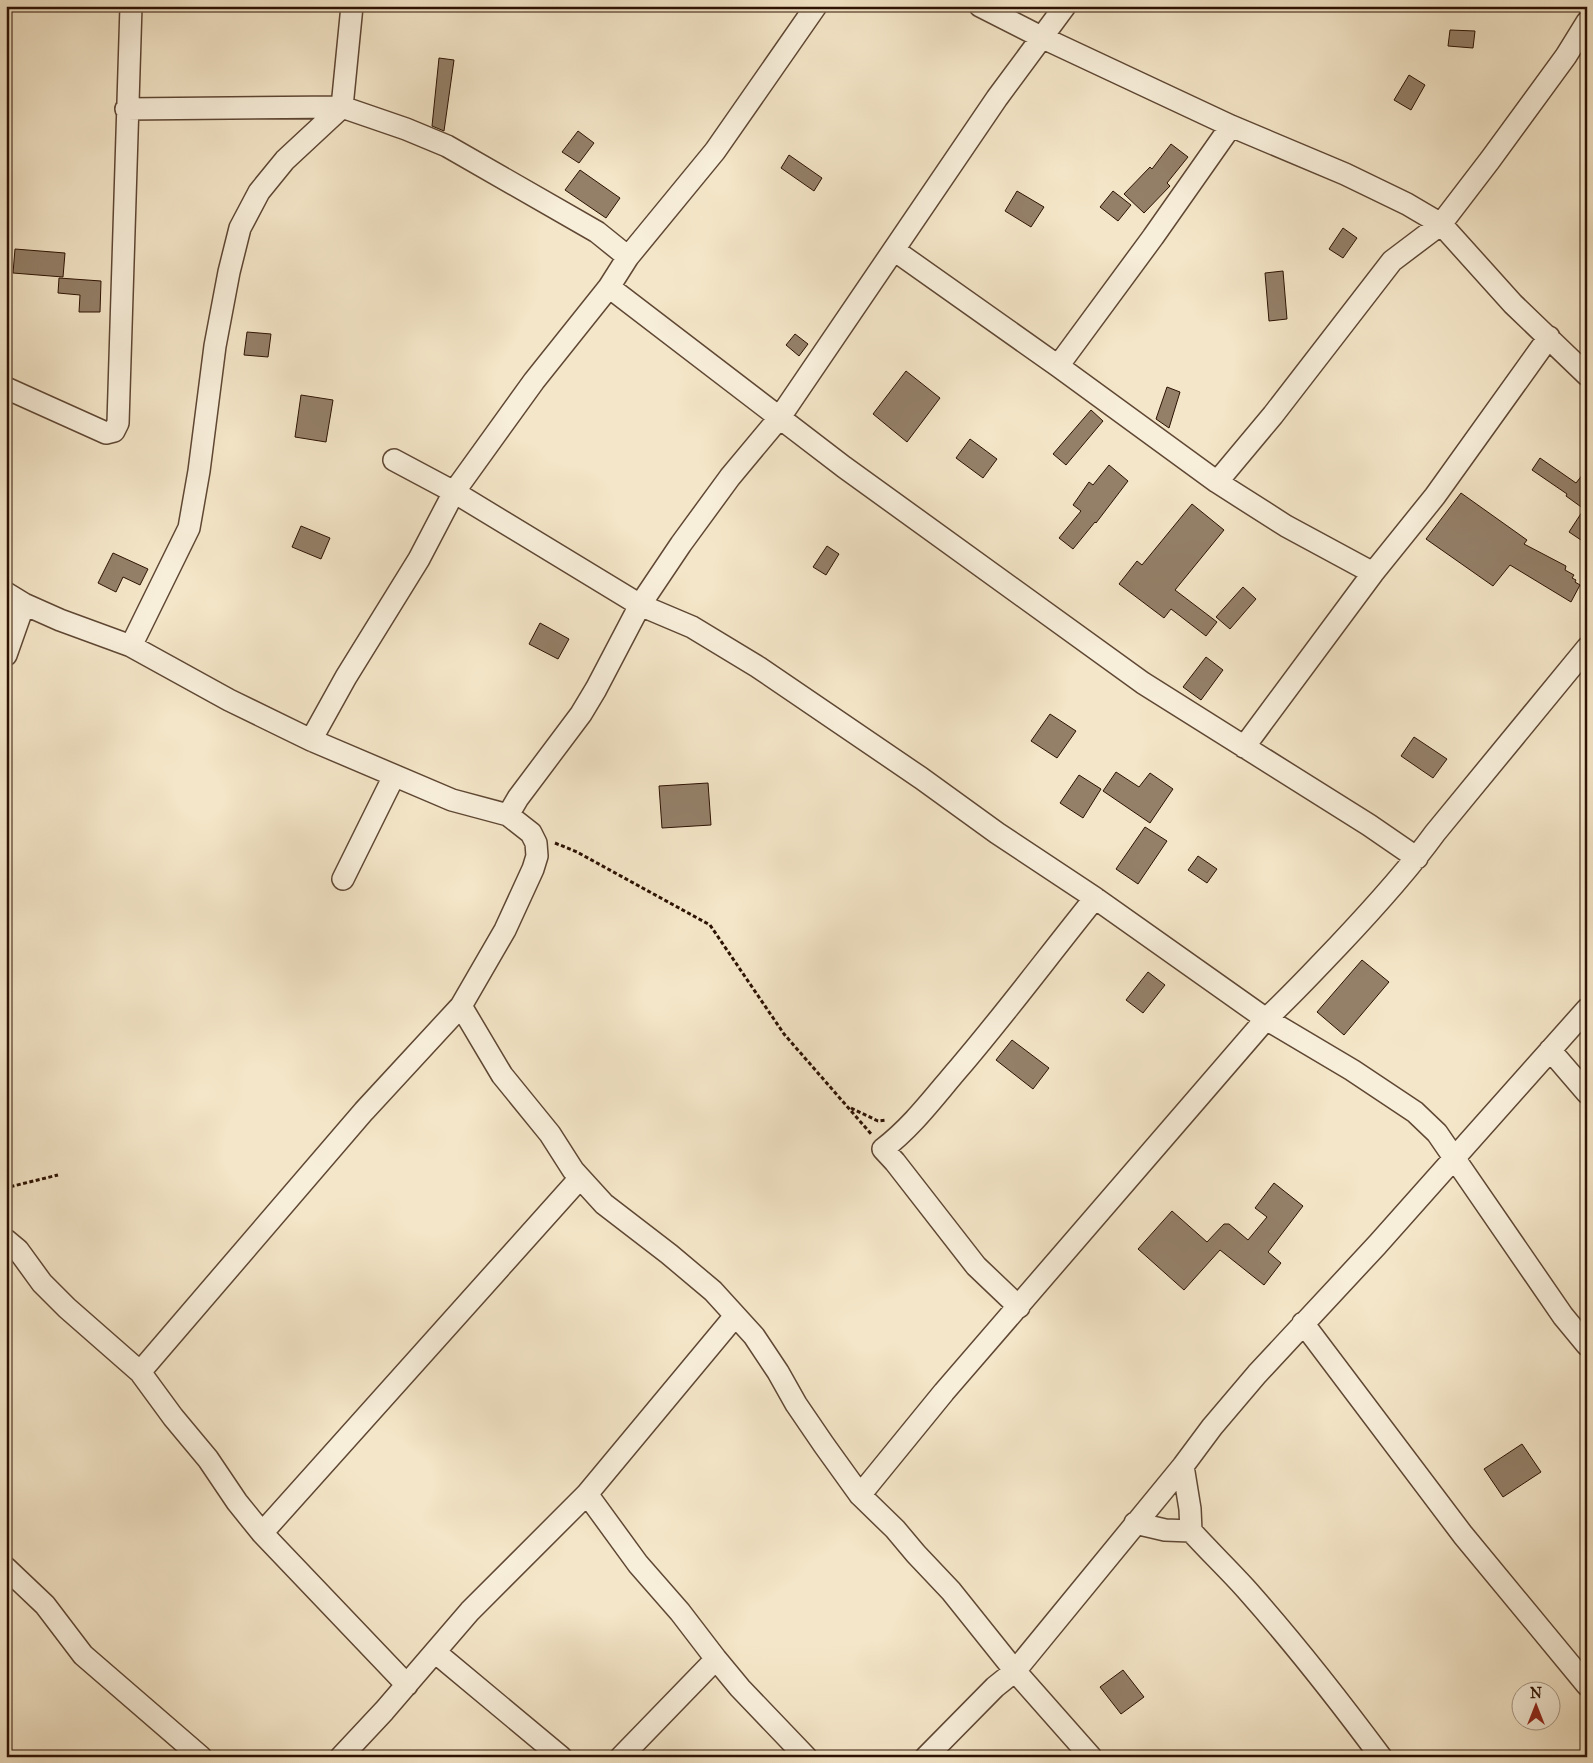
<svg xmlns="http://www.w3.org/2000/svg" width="1593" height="1763" viewBox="0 0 1593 1763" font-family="'IM FELL Great Primer',serif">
	<rect width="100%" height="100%" fill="#f4e6c8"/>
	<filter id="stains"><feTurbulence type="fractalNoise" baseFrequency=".004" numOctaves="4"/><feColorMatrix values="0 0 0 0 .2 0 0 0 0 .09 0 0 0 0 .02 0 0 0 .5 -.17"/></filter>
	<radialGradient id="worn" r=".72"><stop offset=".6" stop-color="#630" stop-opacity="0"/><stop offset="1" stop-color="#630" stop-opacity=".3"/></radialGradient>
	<path fill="#948069" stroke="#2d1203" d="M1450,30l25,1 -2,17 -25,-2z
		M439,58l15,2 -10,71 -12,-5z
		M1409,75l16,10 -14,25 -17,-10z
		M578,131l16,12 -15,20 -17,-11z
		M1171,144l17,13 -21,26 3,3 -26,27 -20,-19 26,-27 2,2z
		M789,155l33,23 -8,13 -33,-23z
		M580,170l40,28 -14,20 -41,-28z
		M1017,191l27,16 -13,20 -26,-16z
		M1113,191l18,14 -13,16 -18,-14z
		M1343,228l14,10 -14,20 -14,-9z
		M15,249l50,4 -2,24 -50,-4z
		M1283,271l4,48 -18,2 -4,-48z
		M59,278l42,3 -1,31h-21l1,-17 -22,-2z
		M247,332l24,2 -3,23 -24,-2z
		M795,334l13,10 -9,12 -13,-11z
		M906,371l34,27 -33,44 -34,-28z
		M1167,387l13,5 -11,36 -13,-9z
		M301,395l32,5 -7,42 -31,-5z
		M1091,410l12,11 -37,44 -13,-11z
		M970,439l27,20 -14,19 -27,-20z
		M1540,458l36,25 11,-14v75l-18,-12 15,-23 -18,-13 1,-2 -35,-24z
		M1109,465l19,16 -32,42 -1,-1 -22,27 -14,-11 22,-27 -8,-6 16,-23 4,3z
		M1461,493l66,47 -3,4 42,22 -1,4 9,5 -2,3 4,2 -1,2 5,3 -9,17 -61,-37 -17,21 -67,-47z
		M1192,504l32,26 -49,60 42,32 -11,14 -35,-27 -7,9 -45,-34 18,-23 5,4z
		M301,526l29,12 -9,21 -29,-12z
		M827,546l12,8 -13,21 -13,-8z
		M113,553l35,16 -8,16 -17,-8 -7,15 -18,-9z
		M1243,587l13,12 -26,30 -14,-12z
		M540,623l29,16 -11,20 -29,-15z
		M1206,657l17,13 -22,30 -18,-13z
		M1050,714l26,17 -19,27 -26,-17z
		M1414,737l33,22 -14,19 -32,-22z
		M1116,772l23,15 11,-14 23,16 -23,34 -47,-32z
		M1079,775l22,14 -18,29 -23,-15z
		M708,783l3,42 -49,3 -3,-42z
		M1145,827l22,14 -29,43 -22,-15z
		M1198,856l19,13 -10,14 -19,-13z
		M1362,960l27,22 -45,53 -27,-23z
		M1148,972l17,13 -22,28 -17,-13z
		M1012,1040l37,28 -16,21 -37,-29z
		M1274,1183l29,23 -35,46 13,11 -17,22 -44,-35 -36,40 -46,-41 34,-38 35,31 17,-18h5l19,16 19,-23 -12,-9z
		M1522,1444l19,28 -38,25 -19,-28z
		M1123,1670l21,27 -23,17 -21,-27z"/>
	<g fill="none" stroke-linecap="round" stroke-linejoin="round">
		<g stroke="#5f4734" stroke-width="24">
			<path id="street" d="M980,6l61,31 190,89 114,48 62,30 34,20 72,80 74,71
				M126,109l216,-2 64,22 41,17 150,86 31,25
				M894,250l164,116 159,116 69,44 87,47 62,-77 114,-159
				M609,287l235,180 299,216 226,142 48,33
				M1058,366l95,-129 78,-111
				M6,388l100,45 8,-2 4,-8 13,-417
				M394,460l60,32 186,113 52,22 66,40 163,111 76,55 98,65 171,121 86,51 63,42 22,21 126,183 24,29
				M1217,482l56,-67 119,-154 49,-37 49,-64 76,-104 21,-34
				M6,593l18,11 36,16 71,26 98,54 82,40 141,60 56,15 10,-17 63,-84 15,-25 44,-84 41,-61 49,-67 50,-60 217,-319 68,-92
				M131,646l58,-118 10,-57 16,-125 14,-74 11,-44 19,-36 26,-32 57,-53 10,-101
				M6,655l18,-51
				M311,740l35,-63 73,-118 35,-67 80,-111 75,-94 19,-30 87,-106 101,-145
				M1244,747l129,-174
				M343,879l51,-103
				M461,1006l41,69 48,59 23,36 31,34 65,50 44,37 41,45 24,36 18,32 28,41 36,50 35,34 21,25 35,37 64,80 76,86
				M1550,1050l37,43
				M6,1240l12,10 24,33 25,25 73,64 33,45 35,42 29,43 25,31 145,152
				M1019,1307l-43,-41 -81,-104 -12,-13c30,-23 51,-52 76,-81 47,-55 90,-113 136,-170
				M1303,1323l160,212 124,150
				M140,1372l224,-261 97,-105 44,-76 28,-61 4,-13 -1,-13 -5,-10 -23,-18
				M1183,1466l7,43 1,22
				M587,1494l51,70 42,48 36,47 24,29 66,69
				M860,1495l84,-103 322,-373c25,-23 48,-48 72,-73 34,-36 68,-73 97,-113l152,-185
				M1135,1523l30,7 26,1c18,20 37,38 55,58 48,54 92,110 135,168
				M262,1533l318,-355
				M6,1568l39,37 38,50 118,102
				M435,1652l126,105
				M341,1757l43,-46 86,-100 117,-117 148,-178
				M621,1757l95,-98
				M926,1757l69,-70 20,-16 168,-205 29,-39 45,-53 120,-129 210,-236"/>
		</g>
		<path stroke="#2d1203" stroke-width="3" stroke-dasharray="4 2.5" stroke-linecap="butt" d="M555,843l22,9 133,73 74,109 88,101
			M851,1108l27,13 9,-1
			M6,1191l3,-4 49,-12"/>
		<use href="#street" stroke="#f8efdb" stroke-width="21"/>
	</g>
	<rect width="1593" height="1763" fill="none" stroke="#f4e6c8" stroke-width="25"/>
	<rect x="8" y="8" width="1578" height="1748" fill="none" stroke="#2d1203" stroke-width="2.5"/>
	<rect x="12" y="12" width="1568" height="1738" fill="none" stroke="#2d1203"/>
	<g transform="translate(1536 1706)"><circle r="24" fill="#f8efdb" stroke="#a79785"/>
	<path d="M0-4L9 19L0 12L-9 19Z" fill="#8f2418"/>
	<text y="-8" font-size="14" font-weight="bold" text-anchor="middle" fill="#2d1203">N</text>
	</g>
	<rect width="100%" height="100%" filter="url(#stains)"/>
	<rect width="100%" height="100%" fill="url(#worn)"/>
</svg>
